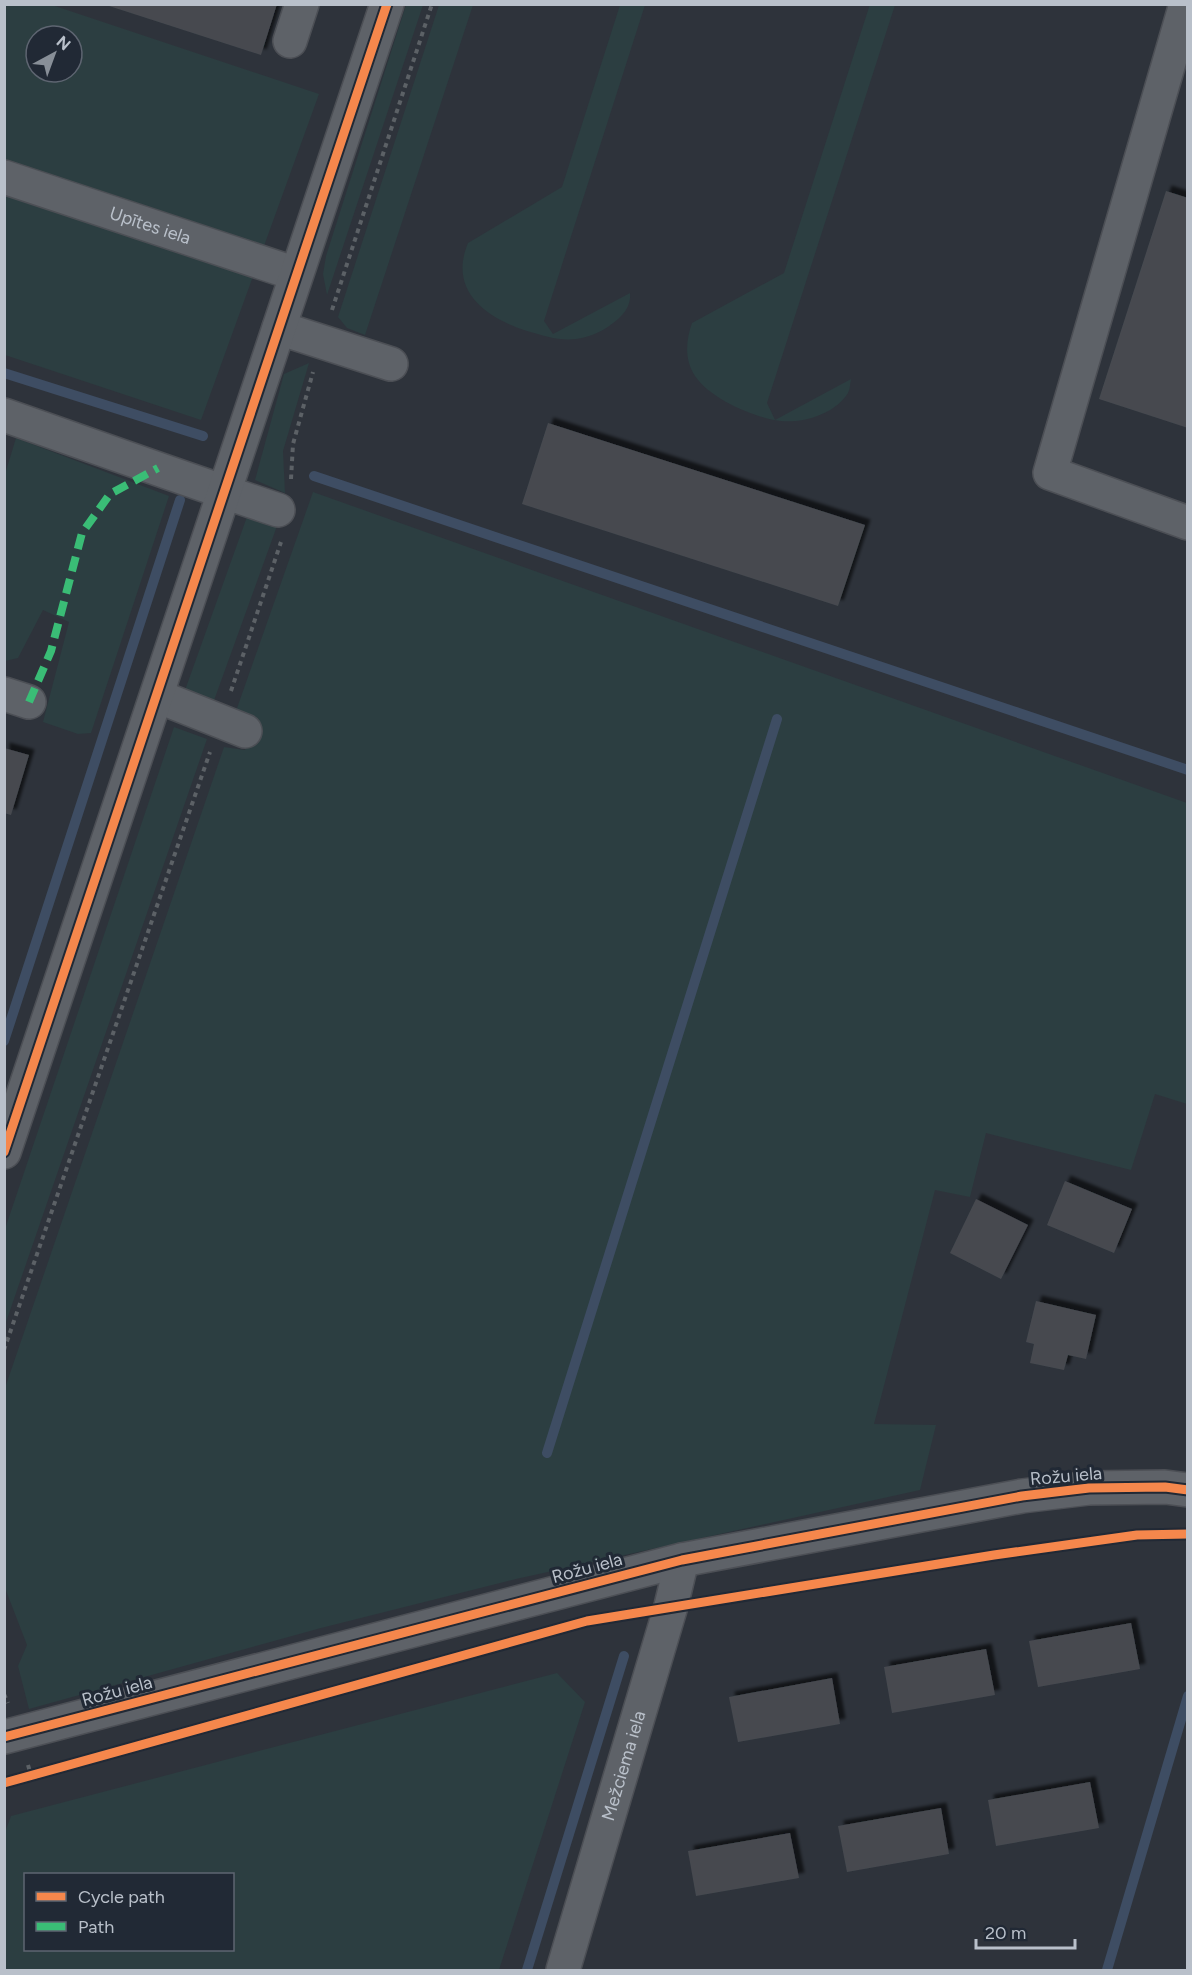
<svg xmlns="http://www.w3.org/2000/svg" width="1192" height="1975" viewBox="0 0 1192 1975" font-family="Figtree,sans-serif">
	<defs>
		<filter id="shadow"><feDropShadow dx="5.5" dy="-5.5" stdDeviation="1.5" flood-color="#0009"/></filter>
	</defs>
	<rect width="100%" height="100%" fill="#2e333b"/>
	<path fill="#2c3e41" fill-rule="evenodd" d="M870,4l25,1 -128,398 8,17 76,-41c-1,5 -1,13 -5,17 -15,20 -48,29 -72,24 -25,-5 -64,-22 -79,-44 -11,-17 -9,-36 -3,-53l92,-50z
		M5,5h47l267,89 -118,326 -196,-65zM36,36h36v36h-36z
		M406,5h17l-96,290 -4,-21 3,-18z
		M439,5h34l-108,330 -18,-7 -9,-11z
		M620,5h25l-101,316 9,13 77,-41c1,11 -4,19 -13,27 -12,10 -25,17 -41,19 -17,2 -32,-3 -49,-8 -41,-13 -79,-40 -59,-88l94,-56z
		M309,363l-26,88 2,42 -30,-13 29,-106z
		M16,438l153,58 -78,237 -13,1 -35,-12 26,-100 -26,-12 -25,48 -13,3v-187z
		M313,492l874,311v301l-32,-10 -24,76 -145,-37 -16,64 -35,-7 -61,234 62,1 -16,65 -404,89 -195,49 -292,81 -11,-43 9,-21 -22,-57v-200l219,-641 21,3 9,-31 -18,-8z
		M248,514l29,12 -65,180 -28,-13z
		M174,727l33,12 -202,586v-96z
		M557,1673l28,29 -86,268h-494l-1,-135 7,-19zM232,1874v76h-206v-76z"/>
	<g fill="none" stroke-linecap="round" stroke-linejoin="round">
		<path stroke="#3e4d63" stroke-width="10" d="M4,373l199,63
			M314,476l874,294
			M4,1041l176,-541
			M547,1453l230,-734
			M527,1970l97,-314
			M1107,1970l81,-274"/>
	</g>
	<path fill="#464a50" filter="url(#shadow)" d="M103,4h174l-16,51z
		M1166,191l22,7v230l-89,-29z
		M548,423l317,102 -27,81 -316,-102z
		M4,748l25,7 -18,60 -7,-2z
		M1065,1181l67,28 -18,44 -67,-28z
		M976,1199l52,26 -27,54 -51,-26z
		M1036,1301l60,14 -10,44 -18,-4 -4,15 -34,-7 4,-19 -8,-2z
		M1131,1623l9,46 -102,18 -9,-46z
		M986,1649l9,46 -103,18 -8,-46z
		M832,1678l8,46 -102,18 -9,-45z
		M1090,1782l9,46 -103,18 -8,-46z
		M941,1808l8,46 -102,18 -9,-46z
		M790,1833l9,45 -103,18 -8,-45z"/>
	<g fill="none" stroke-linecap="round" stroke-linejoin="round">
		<g stroke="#4c4f55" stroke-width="36">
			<g id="minor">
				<path d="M1186,4l-136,469 138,50"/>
				<path d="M290,41l12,-37"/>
				<path id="s1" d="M4,177l292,97"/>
				<path d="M279,328l112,36"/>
				<path d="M4,415c92,32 183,65 274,95"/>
				<path d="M4,694l25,8"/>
				<path d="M157,696l88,35"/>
				<path d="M4,1152l383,-1148"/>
				<path d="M4,1737l678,-177 340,-64 67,-8 76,-1 23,3"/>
				<path id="s2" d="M563,1970l108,-364 11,-46"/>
			</g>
		</g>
		<path stroke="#5c6166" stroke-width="4" stroke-dasharray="4.5 4.5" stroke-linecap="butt" d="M332,310l100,-306
			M291,479l2,-35 20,-72
			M231,691l50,-149
			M4,1350l206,-598
			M4,1694l4,9
			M28,1765l3,10"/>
		<use href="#minor" stroke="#5e6268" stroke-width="33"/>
		<path stroke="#3abd76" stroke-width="8" stroke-dasharray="15 8" stroke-linecap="butt" d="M29,702l22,-51 31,-118 28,-39 48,-26"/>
		<g stroke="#212935" stroke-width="13">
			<path id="cycleway" d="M4,1152l383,-1148
				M4,1737l678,-177 340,-64 67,-8 76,-1 23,3
				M4,1783l583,-162 407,-66 143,-20 51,-1"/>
		</g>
		<use href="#cycleway" stroke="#f5874c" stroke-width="9"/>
	</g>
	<g text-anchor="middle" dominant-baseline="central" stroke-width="6" stroke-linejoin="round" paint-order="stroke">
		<g font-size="18" fill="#b9c0ca" stroke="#212935">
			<text stroke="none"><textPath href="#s1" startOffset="154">Upītes iela</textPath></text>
			<text transform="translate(1066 1476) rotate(-5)">Rožu iela</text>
			<text transform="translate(587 1568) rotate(-15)">Rožu iela</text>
			<text transform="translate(117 1691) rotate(-15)">Rožu iela</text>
			<text stroke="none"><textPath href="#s2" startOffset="213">Mežciema iela</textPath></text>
		</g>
	</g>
	<rect width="1192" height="1975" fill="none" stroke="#b9c0ca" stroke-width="12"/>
	<rect x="24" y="1873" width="210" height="78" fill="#212935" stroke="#5e6571" stroke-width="1.5"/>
	<rect x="36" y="1892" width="30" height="9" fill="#f5874c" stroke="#5e6571" stroke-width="1.5"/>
	<text x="78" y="1903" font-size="18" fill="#b9c0ca">Cycle path</text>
	<rect x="36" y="1922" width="30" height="9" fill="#3abd76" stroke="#5e6571" stroke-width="1.5"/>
	<text x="78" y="1933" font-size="18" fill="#b9c0ca">Path</text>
	<g transform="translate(54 54) rotate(41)"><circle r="28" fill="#212935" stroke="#5e6571" stroke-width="1.5"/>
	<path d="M0-4.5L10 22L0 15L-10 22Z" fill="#888f98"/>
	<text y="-9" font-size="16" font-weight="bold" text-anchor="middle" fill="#b9c0ca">N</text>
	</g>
	<path d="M976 1939v9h99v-9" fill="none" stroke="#b9c0ca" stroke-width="3"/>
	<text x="985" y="1939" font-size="18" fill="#b9c0ca" stroke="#212935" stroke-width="4.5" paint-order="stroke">20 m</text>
</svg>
